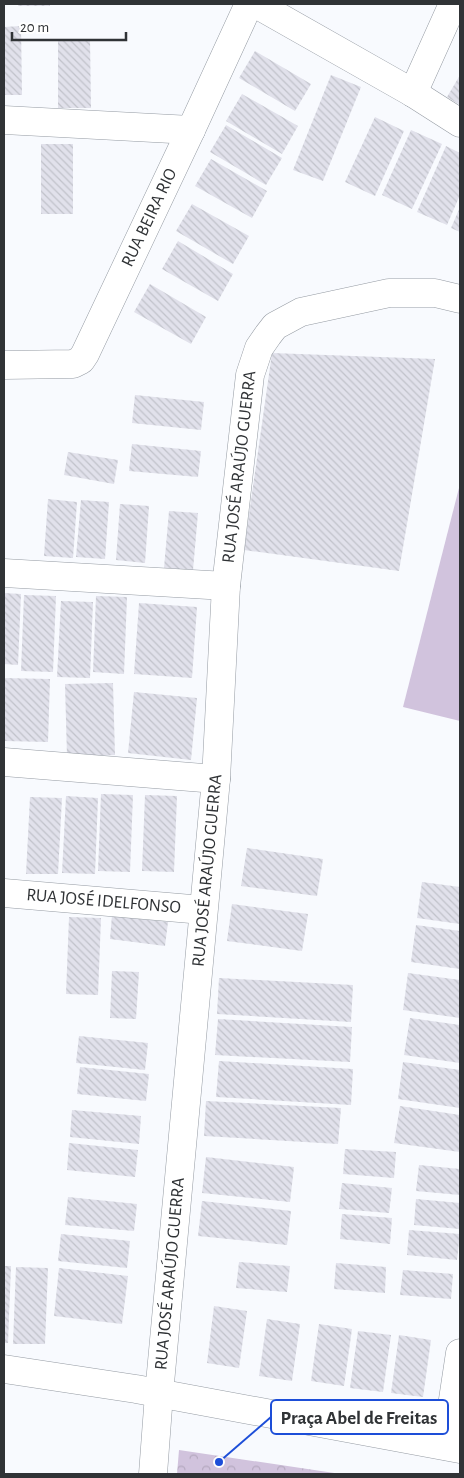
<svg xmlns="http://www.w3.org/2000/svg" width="464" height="1478" viewBox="0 0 464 1478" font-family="'Alegreya Sans',sans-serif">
	<defs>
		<pattern id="park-crowns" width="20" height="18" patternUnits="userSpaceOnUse" patternTransform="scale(1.25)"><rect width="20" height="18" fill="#d1c3dd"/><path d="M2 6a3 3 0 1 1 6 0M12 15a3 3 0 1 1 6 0" fill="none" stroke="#b4a8be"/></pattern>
		<pattern id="building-back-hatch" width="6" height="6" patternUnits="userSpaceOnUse" patternTransform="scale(1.25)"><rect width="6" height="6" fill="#e1e1eb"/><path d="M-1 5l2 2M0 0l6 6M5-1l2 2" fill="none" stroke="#c1c2ca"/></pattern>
	</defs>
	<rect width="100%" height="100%" fill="#f8fafe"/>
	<path fill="#d1c3dd" d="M460,484v237l-57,-14z"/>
	<path fill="url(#park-crowns)" d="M179,1450l162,24h-164z"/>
	<path fill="url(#building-back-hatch)" d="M18,4h32v2h-32z
		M21,26l1,69h-18v-68z
		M58,39h32l1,69h-33z
		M255,51l56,33 -16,27 -56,-33z
		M331,75l30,12 -38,94 -30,-11z
		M460,75v30l-13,-8z
		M242,94l56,32 -16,28 -56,-33z
		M375,117l29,14 -29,65 -30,-14z
		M226,125l56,33 -16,27 -56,-33z
		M411,130l31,14 -30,65 -30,-14z
		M41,144h32v70h-32z
		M446,146l14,7v42l-13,30 -30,-13z
		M211,159l56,32 -15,27 -57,-32z
		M192,204l57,32 -16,28 -57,-33z
		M460,207v25l-9,-4z
		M178,241l55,33 -15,27 -56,-32z
		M150,284l56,33 -15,27 -57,-32z
		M272,353l163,6 -36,212 -155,-21z
		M135,395l69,7 -3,28 -69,-7z
		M132,444l69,7 -3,26 -69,-6z
		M68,452l50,8 -4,24 -50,-9z
		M48,499l29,3 -4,56 -29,-2z
		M81,500l28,2 -4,57 -29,-2z
		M120,504l29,2 -4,57 -29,-3z
		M169,511l29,2 -5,57 -29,-2z
		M4,593l17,1 -3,71 -14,-1z
		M24,595l32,1 -3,76 -32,-1z
		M96,596l31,1 -3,77 -31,-2z
		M61,601l32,1 -3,76 -33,-1z
		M139,603l58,4 -5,71 -58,-4z
		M4,678l46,1 -2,63 -44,-1z
		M113,683l2,72 -48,2 -2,-73z
		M134,692l63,6 -6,62 -63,-7z
		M101,794l32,1 -3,77 -32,-1z
		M145,795l32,1 -3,76 -32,-1z
		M66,796l32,2 -3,76 -33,-1z
		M30,797l32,1 -4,76h-32z
		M247,848l76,11 -6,37 -76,-10z
		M422,882l38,5v37l-43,-6z
		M232,904l76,10 -6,37 -75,-10z
		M112,915l56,7 -3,24 -55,-7z
		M69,917l32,1 -3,77 -32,-1z
		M416,925l44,6v38l-49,-7z
		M112,971l27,1 -3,47 -26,-1z
		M408,973l52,7v38l-57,-8z
		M219,978l134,7 -2,37 -134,-8z
		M410,1018l50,7v38l-56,-8z
		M218,1019l134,8 -2,35 -135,-7z
		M79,1036l69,7 -3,27 -69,-7z
		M219,1061l134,8 -2,36 -135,-8z
		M403,1062l57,8v38l-62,-9z
		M80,1067l69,7 -3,27 -69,-7z
		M206,1101l135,7 -3,36 -134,-8z
		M400,1106l60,9v37l-66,-9z
		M72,1110l69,6 -2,28 -69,-7z
		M69,1143l69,7 -3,27 -68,-7z
		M345,1149l51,3 -2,26 -51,-4z
		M206,1157l88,10 -4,35 -88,-9z
		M419,1165l41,4v26l-44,-4z
		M342,1183l50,5 -3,25 -50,-4z
		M68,1197l69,7 -3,27 -69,-6z
		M416,1199l44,4v26l-46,-4z
		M202,1201l89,10 -4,34 -89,-9z
		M342,1214l50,4 -2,26 -50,-5z
		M409,1230l51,4 -3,26 -50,-5z
		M61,1234l69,7 -3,27 -69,-7z
		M239,1262l51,4 -3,26 -51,-4z
		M336,1263l50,4 -1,26 -51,-4z
		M4,1266h7l-3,77h-4z
		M16,1267l32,1 -3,76h-32z
		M59,1268l69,8 -6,48 -68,-8z
		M403,1270l50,4 -2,25 -51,-4z
		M214,1306l33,5 -8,57 -32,-5z
		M267,1319l33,5 -8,57 -33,-5z
		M319,1324l33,5 -8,57 -33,-5z
		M358,1331l33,4 -8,57 -33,-4z
		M399,1335l32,5 -8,57 -32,-4z"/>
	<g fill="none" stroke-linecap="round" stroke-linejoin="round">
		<g stroke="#959ba3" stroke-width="29">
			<g id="minor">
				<path d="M256,4l157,89 47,30"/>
				<path d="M413,93l40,-89"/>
				<path d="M4,120l187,10"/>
				<path id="s1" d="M4,365l69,-1 8,-4 4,-6 106,-224 58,-126"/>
				<path d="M4,573l222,13"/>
				<path d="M4,762l212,17"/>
				<path id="s2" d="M4,893l199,17"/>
				<path d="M4,1369l132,20 324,60"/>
				<path d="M446,1446l14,-93"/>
				<path id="s3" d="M153,1474l6,-80 57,-615 10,-193 24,-211 9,-27 9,-13 7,-9 26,-14 88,-19h46l25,6"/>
			</g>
		</g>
		<use href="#minor" stroke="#fff" stroke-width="28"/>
	</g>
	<g text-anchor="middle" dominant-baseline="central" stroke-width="4.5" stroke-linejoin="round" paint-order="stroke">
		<g font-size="18" fill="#303336" stroke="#fff">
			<text stroke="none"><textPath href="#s1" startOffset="236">RUA BEIRA RIO</textPath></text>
			<text stroke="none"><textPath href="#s3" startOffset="1011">RUA JOSÉ ARAÚJO GUERRA</textPath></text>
			<text stroke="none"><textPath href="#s3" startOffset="606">RUA JOSÉ ARAÚJO GUERRA</textPath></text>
			<text stroke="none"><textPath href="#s2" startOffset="100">RUA JOSÉ IDELFONSO</textPath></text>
			<text stroke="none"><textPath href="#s3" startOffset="201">RUA JOSÉ ARAÚJO GUERRA</textPath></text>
		</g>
	</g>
	<path fill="none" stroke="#1d4ed8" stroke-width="2" d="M219 1462L271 1417"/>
	<circle fill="#1d4ed8" stroke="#fff" stroke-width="2" cx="219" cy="1462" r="5"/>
	<rect fill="#fff" stroke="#1d4ed8" stroke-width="2" x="271" y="1400" width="177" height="34" rx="5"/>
	<g font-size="19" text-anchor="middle" font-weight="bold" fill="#303336">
		<text x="359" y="1424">Praça Abel de Freitas</text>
	</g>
	<rect width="464" height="1478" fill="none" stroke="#303336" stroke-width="10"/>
	<path d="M12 32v8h114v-8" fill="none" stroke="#303336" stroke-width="2.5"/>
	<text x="20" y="32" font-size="15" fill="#303336" stroke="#ffffff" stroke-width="4" paint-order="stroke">20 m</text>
</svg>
